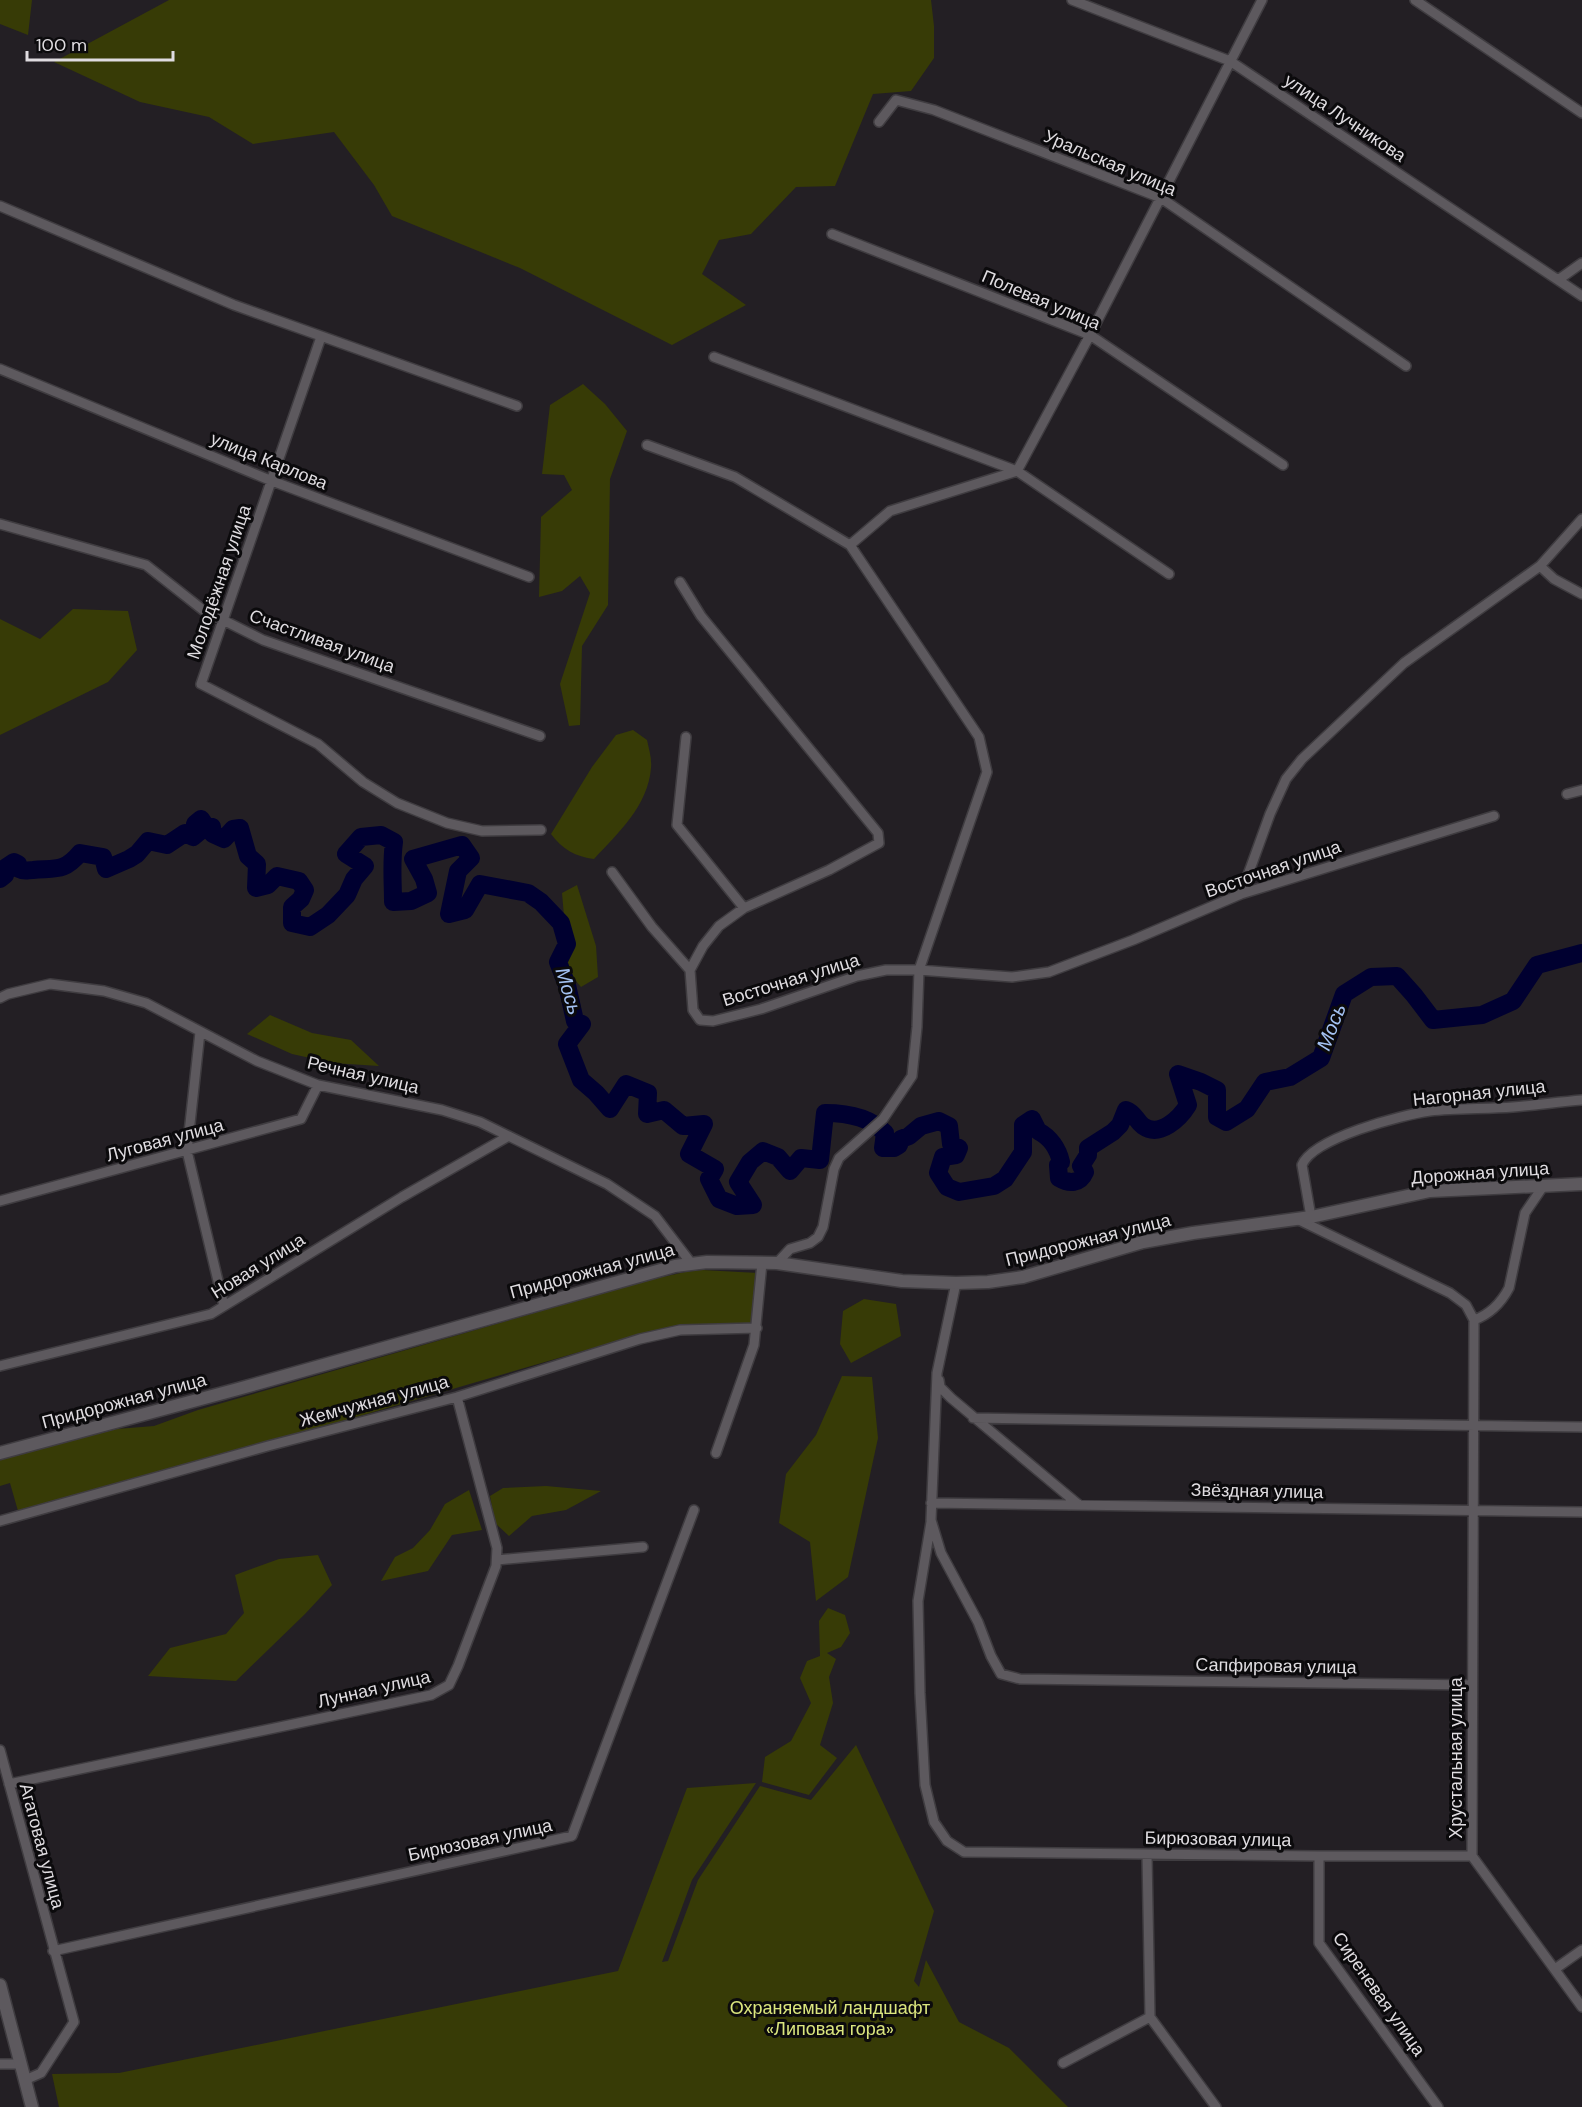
<svg xmlns="http://www.w3.org/2000/svg" width="1582" height="2107" viewBox="0 0 1582 2107" font-family="'DM Sans',sans-serif">
	<rect width="100%" height="100%" fill="#231f24"/>
	<path fill="#373b06" d="M0,0h32l-4,35 -28,-11z
		M169,0h762l3,26v32l-23,33 -38,3 -38,92 -39,1 -45,47 -32,6 -17,34 44,31 -74,40 -152,-77 -128,-52 -18,-31 -40,-53 -81,12 -44,-27 -69,-15 -86,-40z
		M583,384l22,20 22,27 -17,48 -2,126 -26,41 -2,79 -11,1 -9,-42 30,-91 -10,-17 -18,15 -23,6 2,-80 31,-27 -8,-15 -22,-1 8,-69z
		M73,609l55,2 9,39 -29,32 -108,53v-116l40,20z
		M633,730l14,10c2,9 5,19 4,28 -3,38 -33,65 -57,91 -18,-2 -32,-10 -43,-25l41,-67 24,-32z
		M577,885l19,61 2,31 -17,10 -12,-14 -7,-80z
		M270,1015l42,18 39,7 28,26 -46,-3 -41,-9 -45,-20z
		M702,1270l56,3 -5,49 -6,3 -67,1 -63,15 -250,73 -349,97 -8,-28 -10,3v-26l4,-2 113,-29 37,-3 44,-16 447,-129 40,-9z
		M864,1299l32,5 5,32 -50,27 -11,-19 3,-33z
		M842,1376l30,1 6,61 -30,139 -32,24 -6,-59 -31,-19 7,-49 30,-39z
		M546,1486l55,5 -35,19 -34,6 -23,20 -14,-13 -5,-27 13,-8z
		M469,1490l13,40 -30,5 -24,36 -47,10 14,-24 18,-9 17,-18 15,-26z
		M318,1555l14,30 -27,29 -69,67 -88,-5 22,-28 56,-14 18,-21 -9,-38 44,-16z
		M828,1608l17,7 5,18 -9,14 -14,6 9,6 -7,18 4,26 -13,42 17,13 -28,37 -47,-13 3,-25 26,-16 20,-38 -11,-25 7,-17 13,-5 -1,-35z
		M856,1745l78,166 -20,70 5,6 7,-27 33,62 50,26 59,59h-1009l-7,-33 67,-1 499,-102 69,-183 69,-5 -64,97 -30,82 6,-1 30,-81 62,-94 51,14z"/>
	<g fill="none" stroke-linecap="round" stroke-linejoin="round">
		<path stroke="#000030" stroke-width="18" d="M0,879l5,-4v-7l9,-6 4,2 1,5c6,3 8,1 14,1 23,-2 31,2 47,-17l23,4 3,12 23,-10 8,-5 11,-13 19,4 18,-12 8,4 6,-5 -4,-8 6,-5 4,6 7,2 1,7 11,5 9,-10 7,-1 8,28 9,8 -1,24 12,-3 9,-9 22,5 6,9 -4,9 -9,8v16l18,4 18,-12 19,-20 7,-16 11,-13 -19,-12 15,-17 20,-2 13,7c-3,22 -1,38 -1,60l18,-1 17,-8 -4,-14 -11,-20 49,-14 9,13 -13,13 -9,43 16,-4 15,-26 48,9 13,9 20,21 6,21 -9,18 9,23 8,36 7,3 -15,20 14,36 15,13 14,16 16,-25 22,9 -1,21 17,-4 19,16 21,-2 -15,30 26,15 -6,10 10,20 18,7 16,-1 -15,-23 12,-20 13,-11 15,6 12,14 11,-13 19,2 5,-47c21,0 45,4 60,20l-2,15h11l5,-3 2,-6 8,-3 12,-10 18,-5 10,5 2,18 8,4 -3,7 -13,2 -5,16 9,14 12,5 35,-6 11,-7 18,-27v-27l9,-6 6,12c12,6 20,18 23,31l-3,3 1,13c10,6 21,6 26,-6l-4,-6 7,-11v-7l25,-16 7,-7 6,-15c9,3 10,11 17,16 17,12 37,-8 45,-21l-10,-31 23,8 16,8v27l9,5 21,-13 18,-27 25,-5 31,-19 23,-64 27,-17 26,-1 17,19 19,25 49,-5 31,-14 24,-36 45,-12"/>
		<g stroke="#3f3c40" stroke-width="12">
			<path id="street" d="M1072,0l158,61 352,235
				M1415,0l167,113
				M879,122l17,-22 38,10 227,88 245,168
				M0,206l234,99 283,101
				M832,234l258,101 193,130
				M1558,280l24,-17
				M321,337l-120,347 117,60 45,38 34,21 50,20 35,8 59,-1
				M714,357l303,114 152,103
				M0,369l272,112 257,96
				M647,445l88,32 115,68 129,192 8,35 -68,198 -2,57 -5,49 -29,43 -44,39 -5,11 -11,58 -5,10 -8,6 -20,6 -13,14
				M0,524l146,41 57,45 60,30 277,96
				M850,545l40,-34 127,-40 73,-136 172,-335
				M1540,566l14,13 28,15
				M680,582l21,34 177,217 1,10 -50,27 -85,38 -25,18 -16,20 -13,24 3,40 7,10 13,1 48,-12 96,-33 29,-6h33l93,7 37,-5 84,-32 108,-46 253,-78
				M686,737l-9,88 67,83
				M1567,794l15,-4
				M612,872l40,55 38,43
				M1241,894l29,-80 16,-35 16,-20 102,-96 136,-97 42,-47
				M0,998l8,-4 42,-10 54,7 42,12 111,58 61,24 124,25 38,12 127,62 48,32 36,47
				M200,1032l-13,119 37,155
				M0,1201l301,-82 17,-34
				M1311,1217l-9,-52c11,-27 99,-50 128,-54 27,-3 56,-2 83,-4 23,-2 46,-5 69,-7
				M1297,1219l153,74 16,12 8,15 -2,536 110,151
				M956,1283l-19,90 -6,147 10,33 37,69 13,34 10,18 19,5 452,6
				M1474,1320c17,-6 27,-17 35,-32l16,-75 19,-28
				M0,1366l211,-52 191,-117 107,-61
				M939,1380l1,7 11,11 128,107
				M973,1418l609,9
				M716,1453l38,-108 8,-82
				M931,1503l651,9
				M0,1521l268,-75 189,-49 183,-58 40,-9 77,-2
				M931,1522l-13,79 2,92 5,92 9,37 13,19 17,11 355,4h153
				M497,1560l146,-13
				M0,1750l74,272 -33,51 -16,7
				M9,1784l422,-89 18,-10 9,-19 38,-100 1,-18 -40,-151
				M1147,1855l3,162 66,90
				M1319,1856v87l119,164
				M53,1951l519,-115 122,-326
				M1555,1969l27,-19
				M1063,2063l87,-46
				M0,2064h21"/>
		</g>
		<g stroke="#3f3c40" stroke-width="15">
			<path id="secondary" d="M0,1453l238,-64 437,-123 32,-4 70,1 125,18 54,2 32,-1 35,-5 120,-35 50,-9 118,-16 119,-26 152,-7
				M0,1985l32,122"/>
		</g>
		<use href="#street" stroke="#5d595e" stroke-width="9"/>
		<use href="#secondary" stroke="#5d595e" stroke-width="12"/>
	</g>
	<g text-anchor="middle" dominant-baseline="central" stroke-width="6" stroke-linejoin="round" paint-order="stroke">
		<g font-size="18" fill="#dfdce0" stroke="#0b0a0c">
			<text transform="translate(1345 118) rotate(34)">улица Лучникова</text>
			<text transform="translate(1110 163) rotate(23)">Уральская улица</text>
			<text transform="translate(1041 300) rotate(23)">Полевая улица</text>
			<text transform="translate(269 461) rotate(22)">улица Карлова</text>
			<text transform="translate(219 582) rotate(-71)">Молодёжная улица</text>
			<text transform="translate(322 641) rotate(20)">Счастливая улица</text>
			<text transform="translate(1273 869) rotate(-19)">Восточная улица</text>
			<text transform="translate(791 980) rotate(-17)">Восточная улица</text>
			<text transform="translate(363 1075) rotate(13)">Речная улица</text>
			<text transform="translate(1479 1093) rotate(-6)">Нагорная улица</text>
			<text transform="translate(165 1140) rotate(-15)">Луговая улица</text>
			<text transform="translate(1480 1173) rotate(-4)">Дорожная улица</text>
			<text transform="translate(1088 1240) rotate(-14)">Придорожная улица</text>
			<text transform="translate(258 1266) rotate(-32)">Новая улица</text>
			<text transform="translate(592 1271) rotate(-15)">Придорожная улица</text>
			<text transform="translate(124 1401) rotate(-15)">Придорожная улица</text>
			<text transform="translate(374 1401) rotate(-15)">Жемчужная улица</text>
			<text transform="translate(1257 1491) rotate(1)">Звёздная улица</text>
			<text transform="translate(1276 1666) rotate(1)">Сапфировая улица</text>
			<text transform="translate(374 1689) rotate(-13)">Лунная улица</text>
			<text transform="translate(1456 1758) rotate(-90)">Хрустальная улица</text>
			<text transform="translate(1218 1839) rotate(1)">Бирюзовая улица</text>
			<text transform="translate(480 1840) rotate(-12)">Бирюзовая улица</text>
			<text transform="translate(42 1846) rotate(75)">Агатовая улица</text>
			<text transform="translate(1379 1994) rotate(55)">Сиреневая улица</text>
		</g>
		<g font-size="18" fill="#dbe67e" stroke="#0b0a0c">
			<text x="830" y="2008">Охраняемый ландшафт<tspan x="830" dy="21">«Липовая гора»</tspan></text>
		</g>
		<g font-size="20" font-style="italic" fill="#a3c1f2" stroke="#0b0a0c">
			<text transform="translate(569 991) rotate(73)">Мось</text>
			<text transform="translate(1331 1027) rotate(-69)">Мось</text>
		</g>
	</g>
	<path d="M27 51v9h146v-9" fill="none" stroke="#dfdce0" stroke-width="3"/>
	<text x="36" y="51" font-size="18" fill="#dfdce0" stroke="#0b0a0c" stroke-width="4.5" paint-order="stroke">100 m</text>
</svg>
